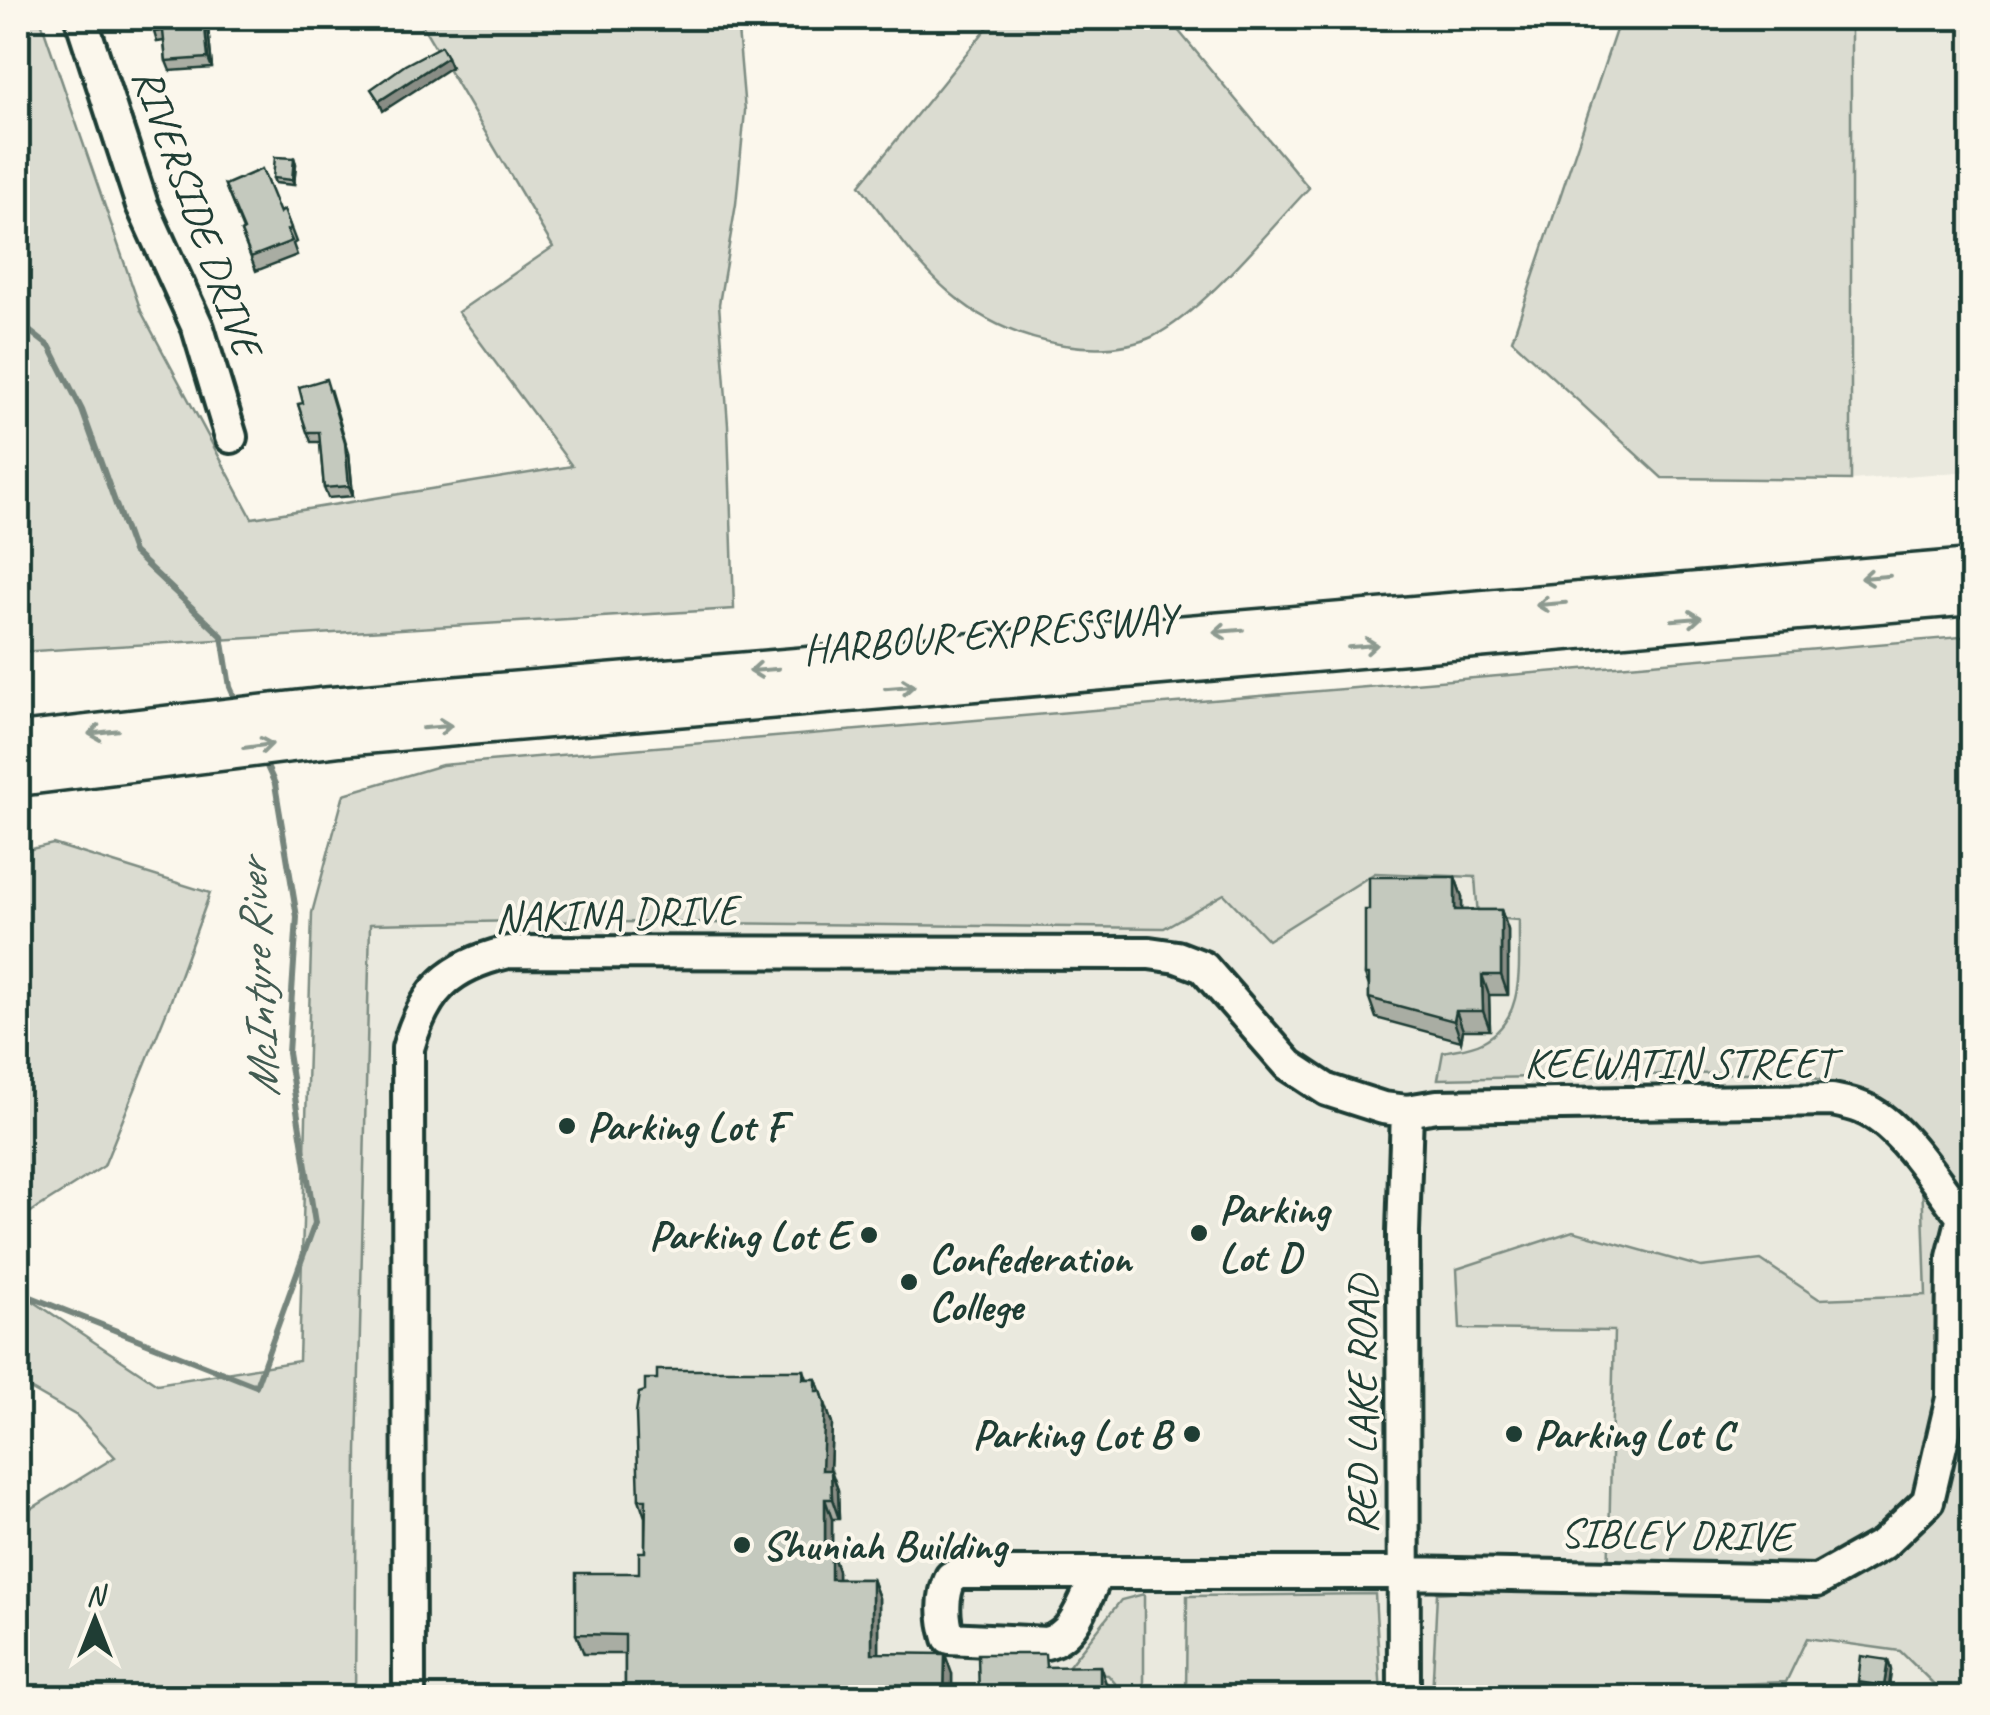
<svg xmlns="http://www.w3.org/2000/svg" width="1990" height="1715" viewBox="0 0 1990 1715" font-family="Caveat,sans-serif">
	<rect width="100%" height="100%" fill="#fbf7ec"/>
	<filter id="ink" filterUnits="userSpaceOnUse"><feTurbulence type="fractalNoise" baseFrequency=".01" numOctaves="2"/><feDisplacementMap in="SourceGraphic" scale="20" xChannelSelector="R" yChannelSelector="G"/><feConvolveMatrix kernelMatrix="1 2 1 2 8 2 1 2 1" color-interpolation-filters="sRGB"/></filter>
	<g filter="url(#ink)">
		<path fill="#eae9de" d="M1851,18h121v453l-121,9z
			M1375,873l101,4 43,43 -2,77 -11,28 -26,19 -37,8 -5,27 357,-7 77,23 51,84 4,115 -108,5 -58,-39 -60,7 -128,-36 -113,98 154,2 -6,253 -171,9 -5,104 -1077,1 2,-247 13,-527 854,-31 44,46z
			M1807,1638l93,13 47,46 -421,1v-6z"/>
		<path fill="#dbdcd1" stroke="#7d8c82" stroke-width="2.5" d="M28,18h12l101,293 111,207 320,-52 -114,-154 95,-65 -135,-229h319l8,93 -9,93 -17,100 9,121 6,184 -716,43v-618z
			M995,18h173l141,170c-41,43 -104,122 -155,148 -27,13 -62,13 -90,9 -105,-17 -145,-81 -204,-160z
			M1620,18h231v462l-189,-2 -150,-138z
			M1972,636v1061h-25l-47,-46 -93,-13 -21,44 -259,10 -1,6 -94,-1 5,-104 171,-10 6,-252 -154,-2 -3,-60 116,-38 128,36 60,-7 58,39 107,-4 -4,-116 -50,-84 -78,-23 -356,7 5,-27c12,-3 28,-4 39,-10 45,-23 36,-78 37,-122l-41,-3 -3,-40 -100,-4 -107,67 -44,-46 -60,34 -641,-7 -153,3 -13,527 -2,246h-337v-180l97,-60 -38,-41 -59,-34v-91l139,93 142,-23 13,-448 32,-119 98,-29z
			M53,844l157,49 -40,110 -66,163 -86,54v-368z
			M1144,1594v93l-23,3 -13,-15 -44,-3 57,-72z
			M1375,1594l6,103 -195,-1 1,-100z"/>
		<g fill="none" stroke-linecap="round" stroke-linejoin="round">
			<path stroke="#74847b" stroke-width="6" d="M18,322l32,25 32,63 51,142 89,84 8,51 7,16
				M18,1300l13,-3 225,89 59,-163 -27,-170 9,-136 -22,-133 -11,-24"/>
			<g stroke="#1f3d34" stroke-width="38">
				<path id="minor" d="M81,18l61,187 56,123 33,109
					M1097,1575c-13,25 -21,60 -51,68l-97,-5c-6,-20 -7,-42 2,-61l11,-4h443l412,8 66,-37 45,-43 24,-103 1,-141 10,-40
					M409,1698l-1,-650c17,-59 41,-82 100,-96l641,1 28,4 26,10 86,98 38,25 56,18 24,3 30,-5 395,-6c10,2 21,4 30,8 40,16 74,76 101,109
					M1404,1698l-1,-466 4,-121"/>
			</g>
			<g stroke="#1f3d34" stroke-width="45">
				<path id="major" d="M18,743l302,-35 1652,-139
					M18,776l322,-40 1632,-141"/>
			</g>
			<use href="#minor" stroke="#fbf7ec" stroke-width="30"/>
			<use href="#major" stroke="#fbf7ec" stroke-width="38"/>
		</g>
		<path fill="#a9ada3" stroke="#1f3d34" stroke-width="2.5" d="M207,18l5,50 -42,3 -4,-10 -2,-20 -7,1 -3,-10z
			M294,158l2,6 -2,21 -19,-2 -2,-5z
			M225,185l55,28 4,-3 12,32 -3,2 4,11 -41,16 -15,-39 2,-2z
			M298,404l51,49 4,43 -25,2 -4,-10 -4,-46h-9z
			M1455,877l7,20v13h39l7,20v65h-19l1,35h-27l-2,11 -85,-23 -7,-20v-12l-4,-11 4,-65z
			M804,1370l3,9h9l16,45 -2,46 8,20 1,29h-7v34l6,18v8h34l7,19v55l73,21v24h-327v-44h-41l-8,-20 63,-61 6,-21v-35l-6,-18 6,-108z
			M1888,1660l3,10 -3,26 -26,-4 -4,-10z"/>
		<path fill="#898d85" stroke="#1f3d34" stroke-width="2.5" d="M204,18h3l5,50 -4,-10z
			M447,57l4,10 -68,44 -4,-10z
			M294,158l2,6 -2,21 -2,-5z
			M330,389l19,64 4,43 -4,-10z
			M1455,877l7,20v33l-7,-20z
			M1501,910l7,20v65l-7,-20z
			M1482,975l7,20 1,35 -7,-19z
			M1456,1011l7,19 -2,11 -7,-20z
			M821,1391l11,33 -3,66 -7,-20z
			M831,1470l7,20 1,29 -7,-20z
			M825,1499l7,20v34l6,18v28l-7,-20 -6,-27z
			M872,1579l7,19v75l-7,-20z
			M945,1654l7,20v24h-8z
			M1888,1660l3,10 -3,26 -4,-10z
			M1100,1666l7,20v12h-7z"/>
		<path fill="#c4c9be" stroke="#1f3d34" stroke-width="2.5" d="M153,18h51l4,40 -42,3 -3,-30 -9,1z
			M441,46l6,11 -68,44 -8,-12 34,-24z
			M275,157l19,1 -2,22 -19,-2z
			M262,169l18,44 4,-3 7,18 -4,2 5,11 -41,16 -10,-25 3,-2 -19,-45z
			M326,379l19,64 4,43 -25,2 -5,-56h-12l-9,-28 5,-1 -4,-16z
			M1369,877h86v33h46v65h-19l1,36h-27l-2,10 -85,-23v-23h-4v-65h4z
			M657,1370h147l-1,9h13v12h5l4,13 -3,66h9l1,29h-7v53h6v27h41v74l73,1 -1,44h-319v-63l-49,-1v-61h63v-21h6l1,-53h-7l-3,-86 3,-20 6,-2v-12h12z
			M978,1654h67l1,13 54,-1v32h-121z
			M1861,1656l27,4 -4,26 -26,-4z"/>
		<defs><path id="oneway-shaft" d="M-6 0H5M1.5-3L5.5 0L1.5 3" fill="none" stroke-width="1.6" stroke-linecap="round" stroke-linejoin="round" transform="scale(2.5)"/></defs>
		<g stroke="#8d9a90">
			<use href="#oneway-shaft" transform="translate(1875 577) rotate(175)"/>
			<use href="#oneway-shaft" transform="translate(1551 604) rotate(175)"/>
			<use href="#oneway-shaft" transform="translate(1687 619) rotate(-5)"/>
			<use href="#oneway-shaft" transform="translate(1228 631) rotate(175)"/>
			<use href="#oneway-shaft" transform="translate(1363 646) rotate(-5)"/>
			<use href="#oneway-shaft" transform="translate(764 670) rotate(175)"/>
			<use href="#oneway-shaft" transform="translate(900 687) rotate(-5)"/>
			<use href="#oneway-shaft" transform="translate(437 727) rotate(-5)"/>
			<use href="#oneway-shaft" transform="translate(103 732) rotate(173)"/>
			<use href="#oneway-shaft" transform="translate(258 746) rotate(-8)"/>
		</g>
	</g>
	<g fill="#1f3d34" stroke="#fbf7ec" stroke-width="4">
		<circle cx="567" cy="1126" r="10"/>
		<circle cx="1199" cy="1233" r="10"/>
		<circle cx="869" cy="1235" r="10"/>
		<circle cx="909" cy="1282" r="10"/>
		<circle cx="1192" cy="1434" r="10"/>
		<circle cx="1514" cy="1434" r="10"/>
		<circle cx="742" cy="1545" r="10"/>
	</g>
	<g text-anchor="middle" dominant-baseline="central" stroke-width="8" stroke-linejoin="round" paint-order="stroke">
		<g font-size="42" fill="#1f3d34" stroke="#fbf7ec">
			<text transform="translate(197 212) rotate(70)">RIVERSIDE DRIVE</text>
			<text transform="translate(990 634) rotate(-5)">HARBOUR EXPRESSWAY</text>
			<text transform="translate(616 914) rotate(-2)">NAKINA DRIVE</text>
			<text x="1679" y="1063">KEEWATIN STREET</text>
			<text transform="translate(1362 1405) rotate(-90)">RED LAKE ROAD</text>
			<text transform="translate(1676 1535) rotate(1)">SIBLEY DRIVE</text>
		</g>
		<g font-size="42" font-weight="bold" fill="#1f3d34" stroke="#fbf7ec" text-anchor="start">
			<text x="587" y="1126">Parking Lot F</text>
			<text x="1219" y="1209">Parking<tspan x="1219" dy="48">Lot D</tspan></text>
			<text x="849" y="1235" text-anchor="end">Parking Lot E</text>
			<text x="929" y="1258">Confederation<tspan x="929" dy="48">College</tspan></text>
			<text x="1172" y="1434" text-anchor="end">Parking Lot B</text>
			<text x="1534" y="1434">Parking Lot C</text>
			<text x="762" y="1545">Shuniah Building</text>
		</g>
		<g font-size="45" font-style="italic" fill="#425b52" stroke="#fbf7ec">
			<text transform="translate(258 979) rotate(-93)">McIntyre River</text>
		</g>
	</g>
	<rect width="1990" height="1715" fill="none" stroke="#fbf7ec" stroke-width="60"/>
	<rect x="30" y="30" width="1930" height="1655" fill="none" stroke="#1f3d34" stroke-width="4" filter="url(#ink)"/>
	<g transform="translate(95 1620)" stroke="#fbf7ec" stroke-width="8" paint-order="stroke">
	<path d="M0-8L18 38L0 25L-18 38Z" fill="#1f3d34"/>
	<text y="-15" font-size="28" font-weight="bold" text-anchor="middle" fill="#1f3d34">N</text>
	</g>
</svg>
